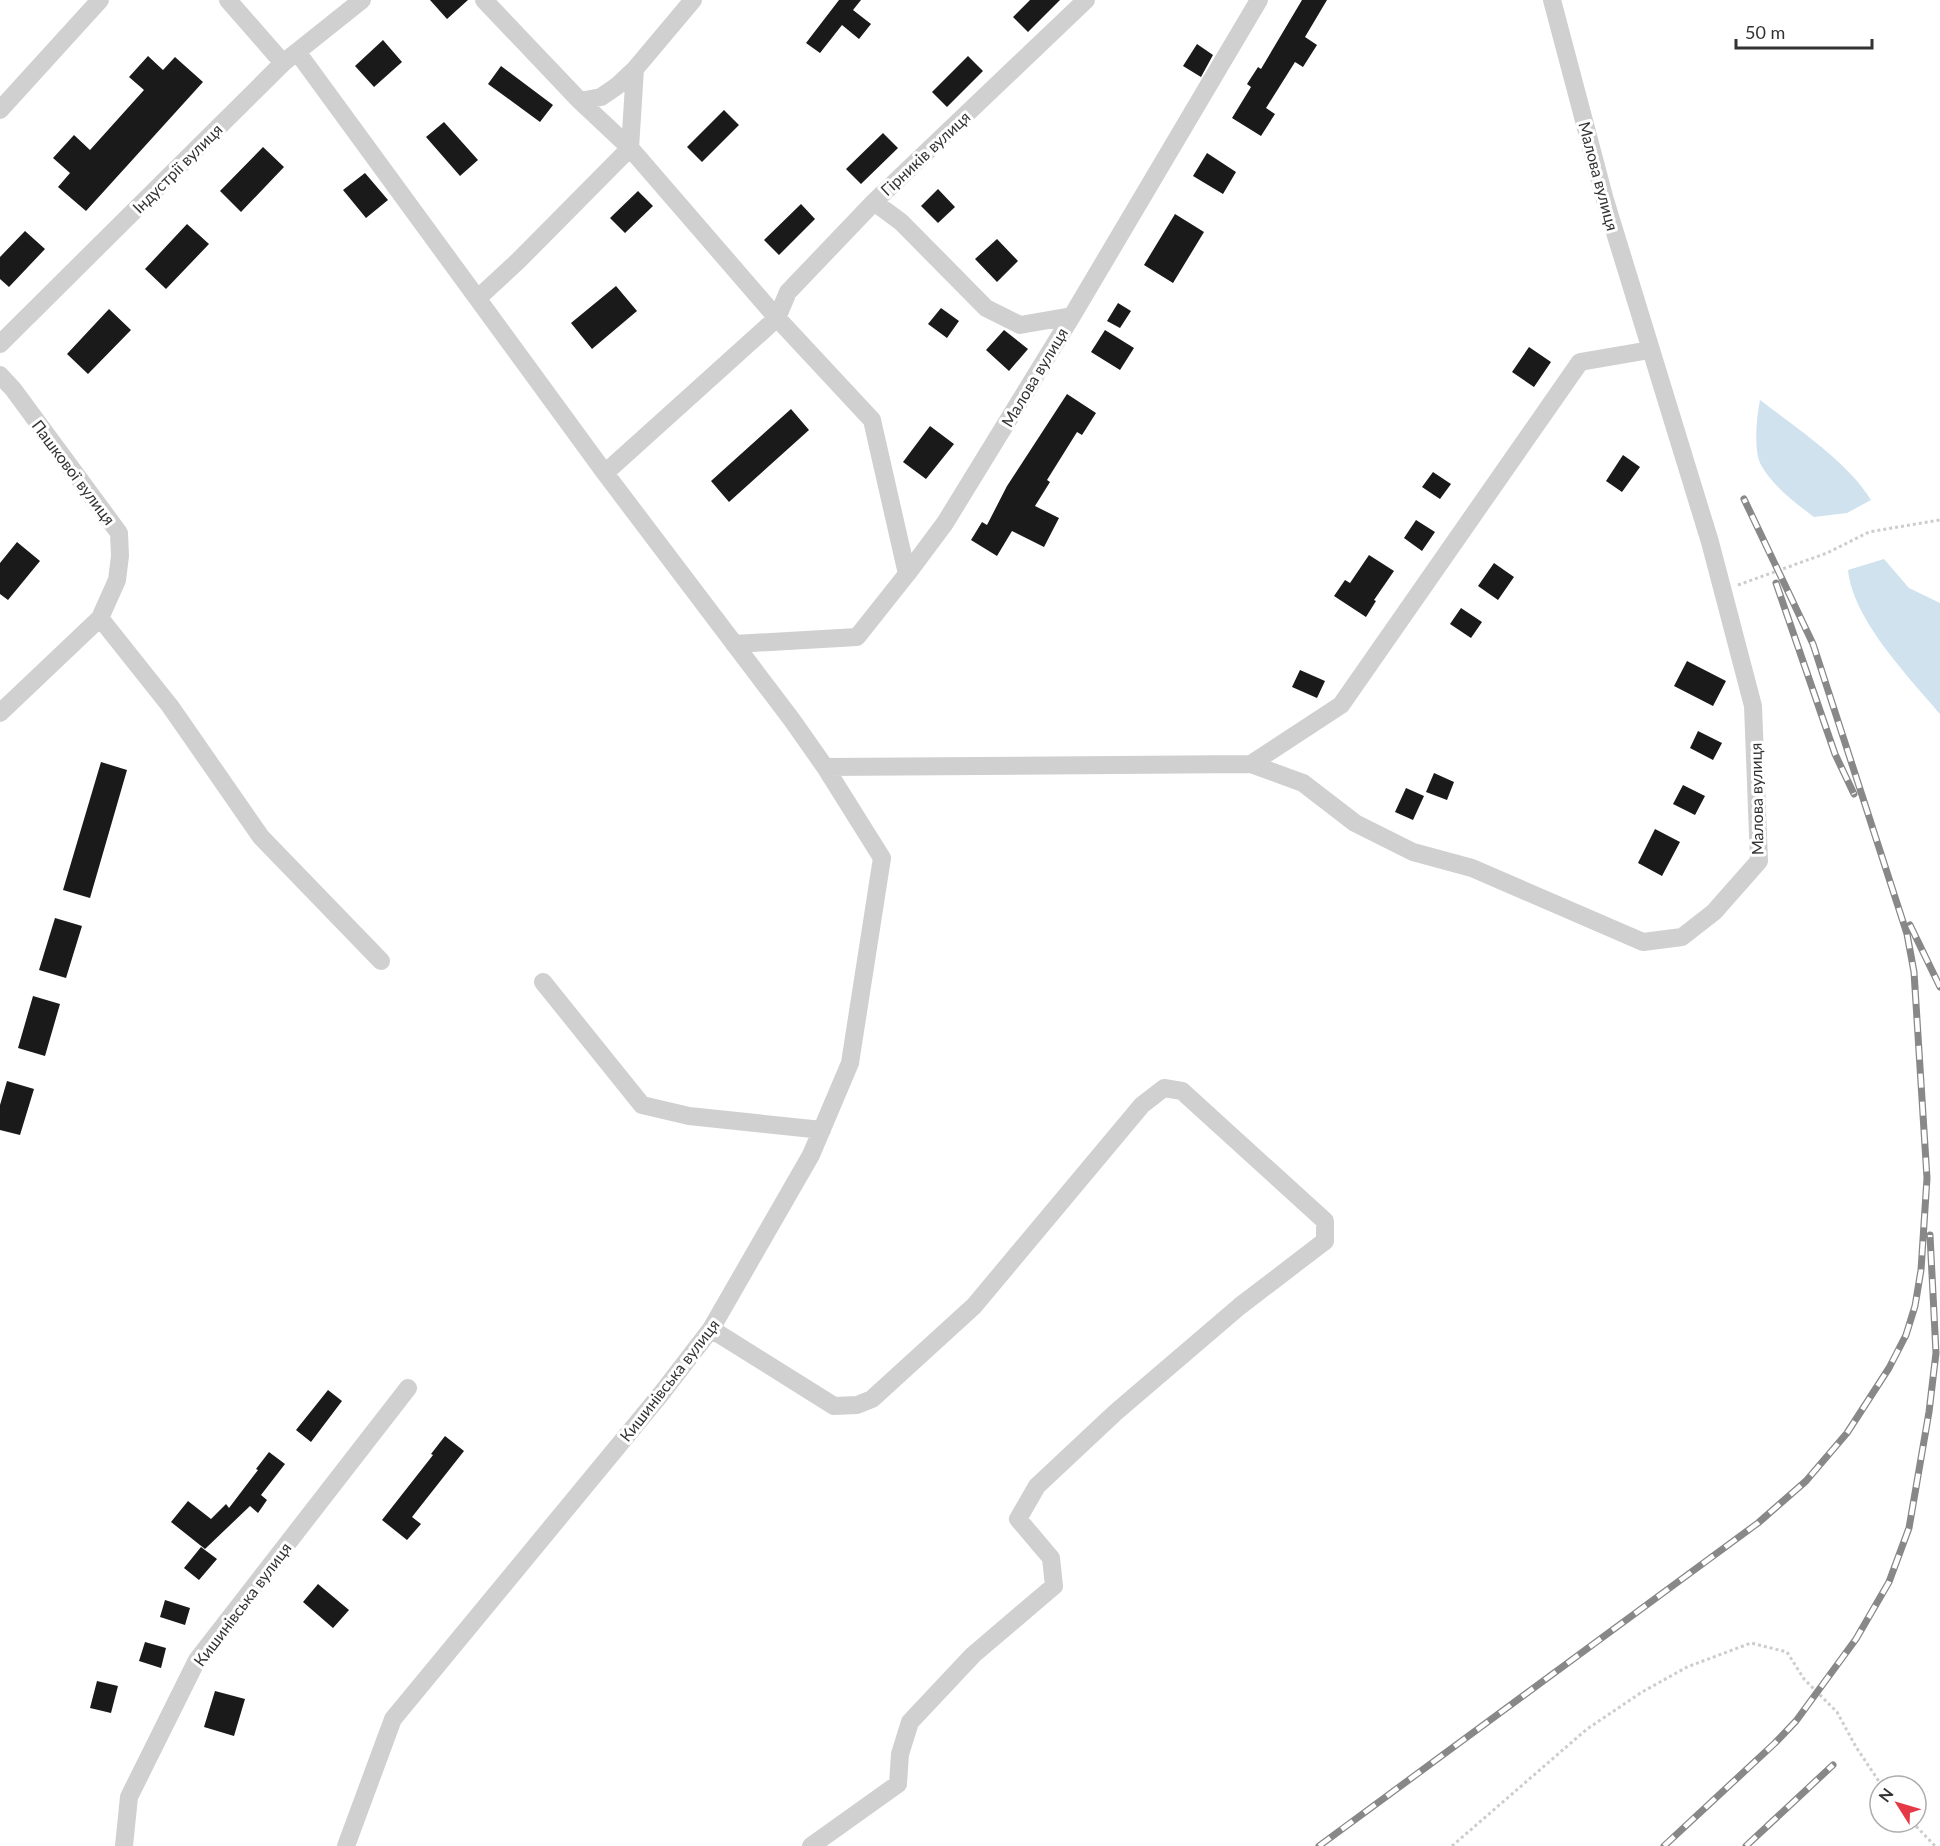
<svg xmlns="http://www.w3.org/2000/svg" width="1940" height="1846" viewBox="0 0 1940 1846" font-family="Lato,sans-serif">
	<rect width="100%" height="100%" fill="#fff"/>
	<path fill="#cfe2ee" d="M1760,400c34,26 89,63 111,100l-24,13 -33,4c-19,-14 -42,-32 -53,-52 -8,-15 -4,-50 -1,-65z
		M1884,559l25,29 31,15v111c-31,-37 -87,-94 -92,-144z"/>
	<path fill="#1a1a1a" d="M430,0h38l-21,19z
		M839,0h22l-8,10 18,14 -12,15 -17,-14 -22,28 -14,-10z
		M1030,0h30l-32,32 -15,-15z
		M1302,0h25l-22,37 12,8 -14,22 -8,-5 -29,46 9,6 -14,22 -29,-18 19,-31 -4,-3 11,-17 3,2z
		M383,40l19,22 -28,25 -19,-21z
		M1197,44l16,11 -12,22 -18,-11z
		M148,56l15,14 12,-13 28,25 -117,129 -28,-24 12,-14 -17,-15 21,-23 16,15 54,-60 -15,-13z
		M968,56l15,15 -36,36 -15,-15z
		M501,66l52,39 -13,17 -52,-38z
		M724,110l15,15 -37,37 -15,-15z
		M444,122l34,38 -18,16 -34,-39z
		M883,133l15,15 -37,36 -15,-15z
		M263,147l21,20 -43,45 -21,-21z
		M1207,153l29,19 -13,22 -30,-18z
		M365,173l23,27 -22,18 -23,-28z
		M938,189l17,18 -17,16 -17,-17z
		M638,191l15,15 -28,27 -15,-15z
		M801,204l14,15 -36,36 -15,-15z
		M1175,214l29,18 -31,51 -29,-18z
		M187,224l22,20 -43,45 -21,-20z
		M25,231l20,18 -36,38 -9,-8v-22z
		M997,239l21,22 -21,21 -22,-23z
		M616,286l21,25 -45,38 -21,-26z
		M1118,303l13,8 -11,17 -13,-7z
		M941,308l18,13 -12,17 -19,-14z
		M109,309l22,21 -43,44 -21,-20z
		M1004,330l24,19 -19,22 -23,-21z
		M1105,330l29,18 -14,22 -29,-18z
		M1529,347l22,15 -17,25 -22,-15z
		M1067,394l29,19 -14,22 -5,-3 -30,48 3,2 -15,24 24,12 -15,29 -32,-16 -15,25 -26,-16 11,-18 5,3 20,-39z
		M791,409l18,21 -80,72 -18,-21z
		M930,426l24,18 -28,35 -23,-17z
		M1623,455l17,12 -18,25 -16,-11z
		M1433,472l18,12 -11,15 -18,-12z
		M1416,520l19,12 -13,19 -18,-13z
		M17,542l23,19 -32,39 -8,-6v-31z
		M1369,555l25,16 -20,29 2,1 -10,16 -32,-21 11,-16 5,3z
		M1494,563l20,14 -16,23 -20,-14z
		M1461,608l21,14 -11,16 -21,-14z
		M1687,661l39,20 -13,25 -39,-20z
		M1300,670l25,11 -8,17 -25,-11z
		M1698,731l24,12 -9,17 -23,-12z
		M101,762l26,8 -37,128 -27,-8z
		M1434,773l20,9 -7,18 -21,-8z
		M1683,785l22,11 -10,19 -22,-11z
		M1406,788l18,8 -11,24 -18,-8z
		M1655,829l25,13 -18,34 -24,-13z
		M55,918l27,8 -16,52 -27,-8z
		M33,996l27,8 -15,52 -27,-8z
		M7,1081l27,8 -14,46 -20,-5v-25z
		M328,1390l14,11 -31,41 -15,-12z
		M445,1436l19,15 -52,66 9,7 -14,16 -25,-20 51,-65 -2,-1z
		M269,1452l16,12 -24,31 6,5 -9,13 -8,-7 -45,43 -34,-27 17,-21 23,18 15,-15 3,4 29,-38 -2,-1z
		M201,1547l16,12 -18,21 -15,-12z
		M318,1584l31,26 -16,18 -30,-26z
		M165,1600l25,8 -5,17 -25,-8z
		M145,1642l21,6 -5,20 -22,-7z
		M97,1681l21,5 -7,27 -21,-5z
		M215,1691l30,8 -11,37 -30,-9z"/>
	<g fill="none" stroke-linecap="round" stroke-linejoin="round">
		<path stroke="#cdcdcd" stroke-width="3" stroke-dasharray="3 3" stroke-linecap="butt" d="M1738,585l89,-32 42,-21 71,-12
			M1912,1822l23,24
			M1452,1846l135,-117 55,-37 45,-25 64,-24 36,9 17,27 33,33 19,35 26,39"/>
		<path stroke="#d0d0d0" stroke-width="18" d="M228,0l55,63
			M484,0l96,101 50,47 147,170 95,102 35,154
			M298,53l307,420 187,247 33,47 57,91 -32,205 -39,92 -100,174 -50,65 -268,325 -47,127
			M580,101l21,-4 16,-11 18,-17
			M0,110l100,-110
			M874,202l27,20 85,86 34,17 52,-9
			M478,298l40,-37 112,-113 5,-79 58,-69
			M0,344l283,-281 79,-63
			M0,375l13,14 106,144 1,23 -3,24 -17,38 -100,95
			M605,473l172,-155 11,-26 86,-90 212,-202
			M100,618l70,88 91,131 120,124
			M734,644l123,-7 50,-63 38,-51 127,-207 187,-316
			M1251,764l52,19 52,40 58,29 59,16 171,74 39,-5 32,-25 45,-51 -6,-155 -43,-164 -105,-342 -53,-200
			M825,767l426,-3 90,-59 239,-343 70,-12
			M543,982l99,123 47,11 133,14
			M711,1329l123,77 23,-1 15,-6 102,-93 168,-201 22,-17 18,3 143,130v20l-85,65 -124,106 -79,74 -19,33 33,39 3,28 -81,69 -63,67 -10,32 -2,30 -87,62
			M124,1846l5,-49 68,-137 211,-272"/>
		<g stroke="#888" stroke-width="7">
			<path id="rail" d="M1776,583l59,171 19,40
				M1910,925l30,62
				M1319,1846l439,-323 48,-42 41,-48 42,-65 17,-33 9,-29 6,-36 6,-92 -13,-206 -7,-38 -94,-290 -69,-145
				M1664,1846l111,-103 21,-22 60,-82 33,-57 20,-54 20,-116 7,-59 -6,-118
				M1746,1846l87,-81"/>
		</g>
		<use href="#rail" stroke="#fff" stroke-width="4.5" stroke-dasharray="14" stroke-linecap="butt"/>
	</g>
	<g text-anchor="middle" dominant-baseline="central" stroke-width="6" stroke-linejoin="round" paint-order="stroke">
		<g font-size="16" fill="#333" stroke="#fff">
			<text transform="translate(925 153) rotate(-43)">Гірників вулиця</text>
			<text transform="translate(177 168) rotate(-45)">Індустрії вулиця</text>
			<text transform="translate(1599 176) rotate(75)">Малова вулиця</text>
			<text transform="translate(1034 377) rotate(-59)">Малова вулиця</text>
			<text transform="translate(74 472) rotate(53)">Пашкової вулиця</text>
			<text transform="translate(1756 799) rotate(-91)">Малова вулиця</text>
			<text transform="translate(669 1380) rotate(-52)">Кишинівська вулиця</text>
			<text transform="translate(242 1604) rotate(-53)">Кишинівська вулиця</text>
		</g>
	</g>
	<g transform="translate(1898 1804) rotate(307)"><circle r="28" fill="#ffffff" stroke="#adadad" stroke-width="1.5"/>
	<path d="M0-4.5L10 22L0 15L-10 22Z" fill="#e63946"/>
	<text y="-9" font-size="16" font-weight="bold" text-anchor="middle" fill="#333333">N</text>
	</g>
	<path d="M1736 39v9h136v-9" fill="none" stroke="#333333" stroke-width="3"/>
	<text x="1745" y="39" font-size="18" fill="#333333" stroke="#ffffff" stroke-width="4.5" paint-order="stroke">50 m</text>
</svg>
